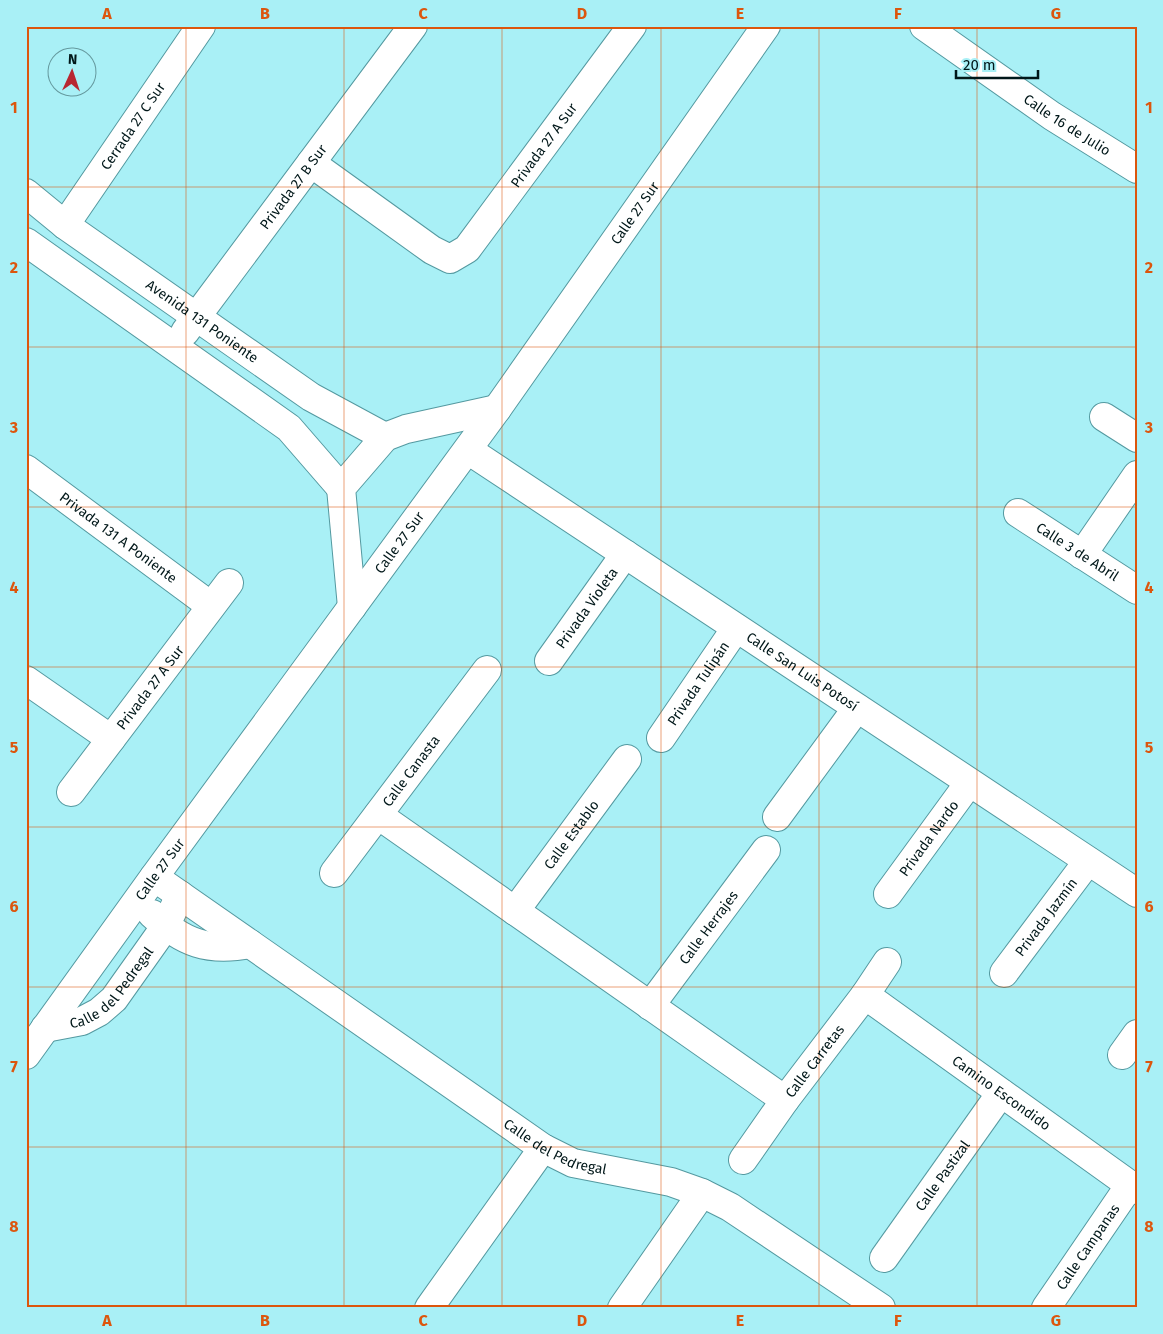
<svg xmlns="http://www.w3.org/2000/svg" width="1163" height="1334" viewBox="0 0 1163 1334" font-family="'Fira Sans',sans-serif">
	<rect width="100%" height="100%" fill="#a9f0f6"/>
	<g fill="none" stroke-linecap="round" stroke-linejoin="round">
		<g stroke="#5499a0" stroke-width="30">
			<g id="minor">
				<path id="s1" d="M924,26l128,90 85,53"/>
				<path id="s2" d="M311,163l121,87 18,9 17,-10 165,-223"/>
				<path id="s3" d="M26,193l39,32 246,172 74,40"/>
				<path id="s4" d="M65,225l136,-199"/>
				<path d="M26,242l263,186 52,60"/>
				<path id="s5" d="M185,332l228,-306"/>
				<path d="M1104,417l33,21"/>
				<path id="s6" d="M468,450l669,443"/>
				<path id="s7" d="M26,469l185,137"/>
				<path id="s8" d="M1018,513l119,77"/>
				<path d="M1082,555l55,-80"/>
				<path d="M352,607l-11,-119 44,-51 21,-8 91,-20"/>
				<path id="s9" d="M549,661l76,-107"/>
				<path d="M26,680l85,59"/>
				<path id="s10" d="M661,738l75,-110"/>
				<path id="s11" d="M71,792l158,-209"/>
				<path d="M378,815l407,285"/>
				<path d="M777,817l80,-109"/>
				<path id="s12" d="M334,873l153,-203"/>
				<path id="s13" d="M154,877l389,271 30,15 98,19 31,11 28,14 151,101"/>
				<path id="s14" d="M888,894l81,-111"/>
				<path id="s15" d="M515,911l112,-152"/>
				<path d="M152,914c31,29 56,38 98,30"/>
				<path id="s16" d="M1004,973l84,-112"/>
				<path id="s17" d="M865,995l272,195"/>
				<path id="s18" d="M650,1006l116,-156"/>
				<path id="s19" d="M45,1028l37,-7 17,-9 15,-13 51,-72 15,-32"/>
				<path id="s20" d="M26,1055l128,-178 343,-468 269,-383"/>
				<path d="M1122,1055l15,-21"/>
				<path id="s21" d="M743,1160l42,-60 80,-105 22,-33"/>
				<path id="s22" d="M884,1258l117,-165"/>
				<path d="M429,1308l114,-160"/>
				<path d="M622,1308l80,-115"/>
				<path id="s23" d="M1046,1308l84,-123"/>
			</g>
		</g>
		<use href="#minor" stroke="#fff" stroke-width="28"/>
	</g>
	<path fill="none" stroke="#dc560d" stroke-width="1" stroke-opacity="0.55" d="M186,26v1282M344,26v1282M502,26v1282M661,26v1282M819,26v1282M977,26v1282M26,187h1111M26,347h1111M26,507h1111M26,667h1111M26,827h1111M26,987h1111M26,1147h1111"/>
	<g text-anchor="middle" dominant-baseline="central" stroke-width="5" stroke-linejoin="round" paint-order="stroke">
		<g font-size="14" fill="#001719" stroke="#a9f0f6">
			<text stroke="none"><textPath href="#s1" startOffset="174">Calle 16 de Julio</textPath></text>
			<text stroke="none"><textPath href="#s4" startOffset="120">Cerrada 27 C Sur</textPath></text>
			<text stroke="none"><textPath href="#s2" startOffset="318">Privada 27 A Sur</textPath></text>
			<text stroke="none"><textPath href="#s5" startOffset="181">Privada 27 B Sur</textPath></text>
			<text stroke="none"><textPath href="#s20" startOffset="1039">Calle 27 Sur</textPath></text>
			<text stroke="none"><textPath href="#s3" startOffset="218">Avenida 131 Poniente</textPath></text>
			<text stroke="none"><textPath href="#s7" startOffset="115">Privada 131 A Poniente</textPath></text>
			<text stroke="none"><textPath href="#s20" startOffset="634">Calle 27 Sur</textPath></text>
			<text stroke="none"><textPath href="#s8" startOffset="71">Calle 3 de Abril</textPath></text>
			<text stroke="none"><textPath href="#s9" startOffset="65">Privada Violeta</textPath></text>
			<text stroke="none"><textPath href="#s6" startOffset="401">Calle San Luis Potosí</textPath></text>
			<text stroke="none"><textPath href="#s10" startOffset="66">Privada Tulipán</textPath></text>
			<text stroke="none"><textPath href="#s11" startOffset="131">Privada 27 A Sur</textPath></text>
			<text stroke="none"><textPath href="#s12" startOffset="128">Calle Canasta</textPath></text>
			<text stroke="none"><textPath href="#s15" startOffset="95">Calle Establo</textPath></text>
			<text stroke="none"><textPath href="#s14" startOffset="69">Privada Nardo</textPath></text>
			<text stroke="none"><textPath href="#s20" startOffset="229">Calle 27 Sur</textPath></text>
			<text stroke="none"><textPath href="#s16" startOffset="70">Privada Jazmín</textPath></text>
			<text stroke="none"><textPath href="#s18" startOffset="98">Calle Herrajes</textPath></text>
			<text stroke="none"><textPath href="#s19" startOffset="82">Calle del Pedregal</textPath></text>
			<text stroke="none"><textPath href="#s21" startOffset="122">Calle Carretas</textPath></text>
			<text stroke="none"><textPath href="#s17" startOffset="168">Camino Escondido</textPath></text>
			<text stroke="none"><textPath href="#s13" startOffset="485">Calle del Pedregal</textPath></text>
			<text stroke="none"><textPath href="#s22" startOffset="101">Calle Pastizal</textPath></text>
			<text stroke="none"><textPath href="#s23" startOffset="74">Calle Campanas</textPath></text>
		</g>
	</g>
	<rect width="1163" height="1334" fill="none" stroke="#a9f0f6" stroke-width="55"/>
	<g transform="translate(72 72) rotate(3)"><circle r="24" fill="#a9f0f6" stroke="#65999e"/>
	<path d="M0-4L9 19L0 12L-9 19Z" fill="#b82731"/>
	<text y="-8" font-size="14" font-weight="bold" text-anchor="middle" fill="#001719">N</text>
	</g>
	<path d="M956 70v8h82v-8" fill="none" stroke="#001719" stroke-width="2.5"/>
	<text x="963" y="70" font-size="15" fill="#001719" stroke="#a9f0f6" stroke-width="4" paint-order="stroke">20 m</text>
	<rect x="28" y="28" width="1108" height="1278" fill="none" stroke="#dc560d" stroke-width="2"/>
	<g font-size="16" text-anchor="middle" font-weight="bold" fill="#dc560d">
		<text x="107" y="19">A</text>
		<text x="265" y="19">B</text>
		<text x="423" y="19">C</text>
		<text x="582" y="19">D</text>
		<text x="740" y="19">E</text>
		<text x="898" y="19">F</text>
		<text x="1056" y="19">G</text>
		<text x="14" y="113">1</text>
		<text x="1149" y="113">1</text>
		<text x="14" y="273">2</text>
		<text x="1149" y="273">2</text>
		<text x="14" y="433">3</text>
		<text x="1149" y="433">3</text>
		<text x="14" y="593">4</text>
		<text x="1149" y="593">4</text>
		<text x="14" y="753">5</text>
		<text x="1149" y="753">5</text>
		<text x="14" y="912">6</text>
		<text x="1149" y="912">6</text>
		<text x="14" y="1072">7</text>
		<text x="1149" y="1072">7</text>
		<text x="14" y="1232">8</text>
		<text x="1149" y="1232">8</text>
		<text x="107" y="1326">A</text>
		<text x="265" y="1326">B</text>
		<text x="423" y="1326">C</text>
		<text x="582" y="1326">D</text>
		<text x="740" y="1326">E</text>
		<text x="898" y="1326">F</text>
		<text x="1056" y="1326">G</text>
	</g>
</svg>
